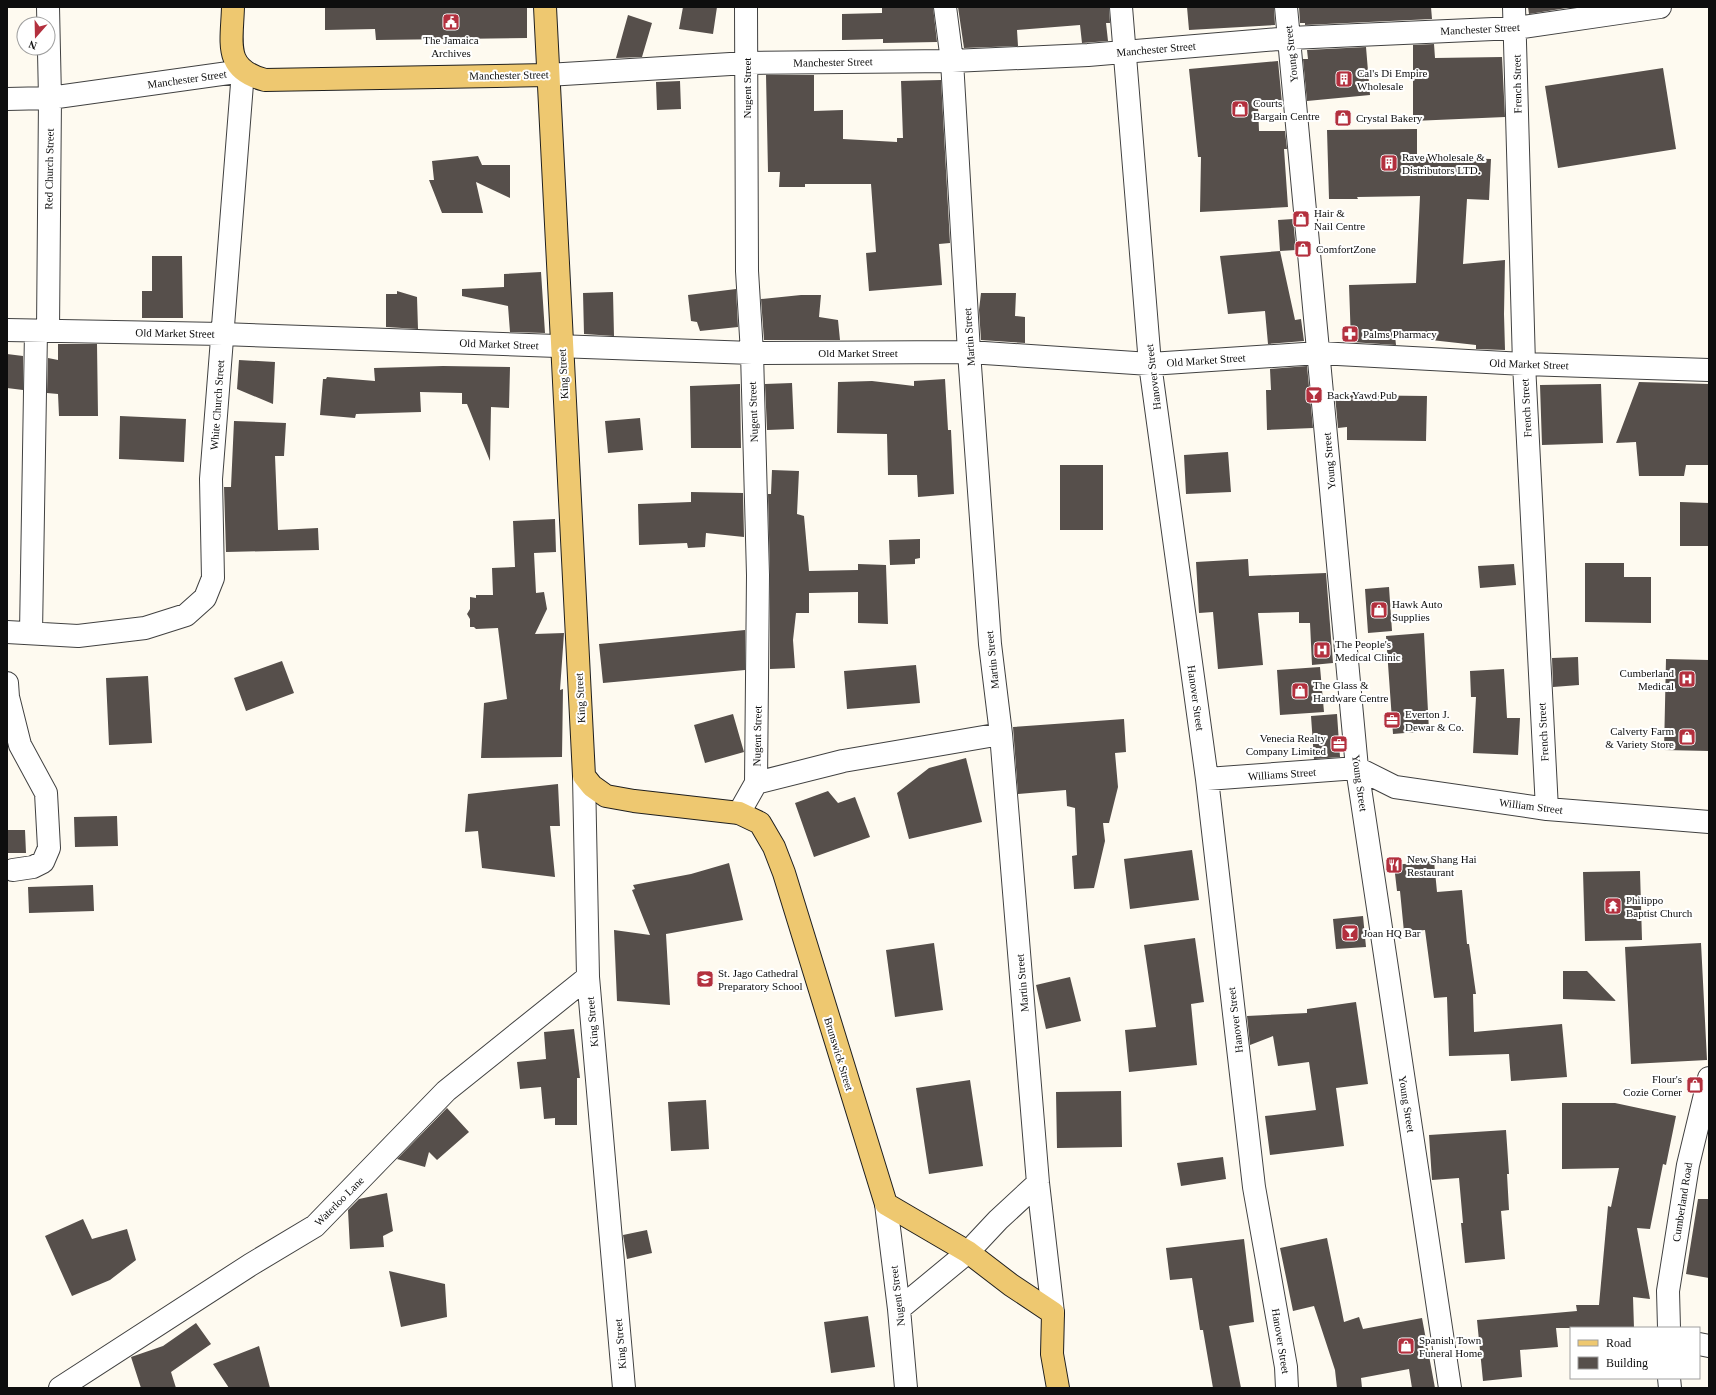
<svg xmlns="http://www.w3.org/2000/svg" width="1716" height="1395" viewBox="0 0 1716 1395" font-family="'Times New Roman',serif">
	<rect width="100%" height="100%" fill="#fefaf0"/>
	<path fill="#564f4b" d="M325,7h202v31l-151,2 -1,-11 -50,1z
		M683,7h34l-4,27 -34,-5z
		M882,7h51l4,35 -54,1v-4l-41,1v-26l40,-1z
		M958,7h151l1,16h-4l2,18 -26,2 -2,-18 -63,5 1,16 -54,2z
		M1187,7h87l1,18 -86,5z
		M1299,7h132l1,12 -127,6v-2h-5z
		M1528,7h45l-44,7z
		M628,15l24,8 -10,34 -26,1z
		M1434,44l1,14 67,-1 3,60 -92,4v-76z
		M1366,47l4,48 -63,6 -4,-42h5l-1,-9z
		M1278,61l4,42 -24,2 1,26h26l2,18h-3l4,58 -88,5 1,-55h-3l-9,-88z
		M1663,68l13,81 -118,19 -13,-82z
		M766,75h48v36l29,-1v29l54,3v-4h6l-2,-57 40,-1 9,163 -11,1 3,41 -73,6 -3,-38 10,-1 -5,-68h-66v3h-26l1,-15h-12z
		M680,81l1,28 -24,1 -1,-28z
		M1417,129v28l74,2 -2,41 -22,-1 -4,65 42,-4 -1,54 1,36 -29,-1v-4l-81,-9 1,9 -45,-3 -2,-57 67,-2 4,-87 -63,1 1,2h-29l-2,-69z
		M478,156l4,9h28v33l-34,-16 7,31h-41l-13,-33h5l-2,-19z
		M1293,219l3,31 -16,1 -2,-31z
		M1280,251l15,69 6,-1 3,22 -36,3 -3,-33 -37,3 -8,-58z
		M152,256h30l1,62h-41v-27h10z
		M541,272l4,61 -35,-1 -2,-26 -46,-10v-7l42,-2v-13z
		M736,289l2,38 -38,4 -3,-9 -6,-1 -3,-26z
		M397,291l20,6 1,32 -32,-2v-33h11z
		M613,292l1,44 -30,-2 -1,-41z
		M981,293h35l-1,23 10,1v26l-44,-3 -2,-30z
		M801,295h20l-2,22 19,3 2,20h-76l-3,-41z
		M58,344h39l1,72h-39l-1,-22 -11,-1 1,-35 10,2z
		M7,354l16,2v34l-16,-2z
		M239,360l36,2 -2,42 -36,-15z
		M443,366l67,1 -1,41 -18,-1 -1,54 -23,-57h-5v-11l-42,-1 1,20 -65,2 -1,4 -35,-3 3,-36h3l1,-2 48,4 -1,-13z
		M1307,366l6,62 -46,2 -1,-40h5l-1,-21z
		M945,379l3,51h3l3,64 -36,3 -1,-22h-29l-1,-41 -50,-1 1,-51 34,-1 42,5v-5z
		M1639,382l70,2v81h-23l-2,11h-45l-3,-34 -20,1z
		M792,383l2,46 -27,1 -2,-46z
		M740,384l1,64h-50l-1,-62z
		M1601,384l2,59 -61,2 -2,-60z
		M1335,395l92,1 -1,45 -79,-1v-13l-9,1z
		M120,416l66,3 -2,43 -65,-3z
		M640,418l3,32 -35,3 -3,-32z
		M234,421l52,2 -2,33h-9l3,74 40,-2 1,22 -93,2 -2,-65h7z
		M1228,452l3,40 -45,2 -2,-39z
		M1060,465h43v65h-43z
		M772,470l27,1 -2,43 7,2 5,55 49,-1v-6l28,1 2,59 -30,-1v-31l-49,1v20h-13l-3,27 2,28 -25,1v-94l-2,-81h3z
		M691,492l52,1 1,44 -38,-4 -1,14 -17,1 -1,-5 -48,2 -1,-41 53,-2z
		M1680,502l29,1v43h-29z
		M555,519l1,33 -22,1 2,40 8,-1 3,17 -12,25 29,-1 -4,57 3,-1 -1,68 -81,1 3,-55 23,-4 -9,-71 -22,1 -2,-2h-4v-8l-3,-5 3,-5v-12l6,1v-3h17l-1,-27 23,-1 -2,-46z
		M920,539v19l-5,1v5l-25,1 -1,-25z
		M1248,559l1,17 77,-3 7,90 -21,2 -2,-42h-11v-11l-41,1 5,52 -45,4 -5,-57 -14,1 -3,-51z
		M1585,563h39v14h27v46l-66,-1z
		M1514,564l2,21 -36,3 -2,-22z
		M1389,587l3,44 -24,2 -3,-44z
		M745,630v40l-142,13 -4,-39z
		M1424,633l5,98 -36,3 -7,-98z
		M1578,657l1,28 -26,2 -1,-29z
		M1666,659l43,1v91l-45,-1z
		M282,661l12,32 -48,18 -12,-33z
		M916,665l4,38 -73,6 -3,-38z
		M1320,667l4,45 -44,3 -3,-45z
		M1504,669l3,49h13l-2,37 -45,-2 3,-56h-5l-1,-26z
		M148,676l4,67 -43,2 -3,-67z
		M733,714l11,38 -39,11 -11,-38z
		M1337,714l3,43 -26,2 -3,-43z
		M1124,719l2,33 -11,1 3,34 -9,36h-6l2,18 -11,47 -20,1 -2,-33 5,-1 -2,-47 -8,-2 -1,-16 -48,4 -5,-67z
		M966,758l16,64 -73,17 -12,-46 32,-25z
		M558,784l2,42h-10l5,51 -73,-9 -4,-37 -13,1 3,-38z
		M828,791l10,12 17,-6 15,40 -56,20 -19,-54z
		M117,816l1,30 -43,1 -1,-30z
		M7,830h18l1,23h-19z
		M1192,850l7,50 -69,9 -6,-50z
		M1434,861l3,31 25,-2 5,54h2l7,50h-3l1,38 88,-8 5,53 -56,4 -2,-27 -60,2 -2,-59 -13,1 -9,-68 -21,2 -4,-41h-3l-3,-26z
		M729,863l14,57 -77,14 4,71 -53,-4 -3,-71 36,5 -18,-45 3,-1 -2,-4 58,-11z
		M1640,871l2,69 -57,1 -2,-69z
		M93,885l1,26 -65,2 -1,-26z
		M1363,916l3,31 -30,2 -3,-30z
		M1195,938l9,64 -13,2 6,61 -68,7 -4,-42 31,-3 -12,-82z
		M934,943l9,67 -48,7 -9,-67z
		M1701,943l6,117 -76,4 -6,-117z
		M1563,971h24l29,30 -53,-2z
		M1070,977l11,44 -35,8 -10,-44z
		M1356,1002l12,82 -32,4 8,58 -74,9 -5,-39 51,-6 -7,-48 -31,4 -5,-30 -23,9 -3,-29 60,-3v-4z
		M574,1029l6,49h-3v47h-22v-7l-11,1 -3,-32 -21,2 -3,-27 29,-3 -2,-27z
		M970,1080l13,86 -54,8 -13,-86z
		M1121,1091l1,56 -65,1 -1,-56z
		M706,1100l3,49 -38,2 -3,-49z
		M1562,1103h53l61,13 -10,49 -3,-1 -13,65 -13,-1 13,71 -17,-2 1,31h-78l2,19 -38,3 2,27 -39,4 -6,-61 100,-9 -1,-6h23l9,-99 3,1 8,-39 -57,1z
		M447,1108l22,24 -32,28 -8,-8 -4,15 -28,-8z
		M1506,1130l3,44h-2l2,36 -8,1 4,48 -40,4 -4,-40h2l-4,-45 -27,2 -3,-45z
		M1223,1157l3,22 -45,7 -4,-23z
		M387,1193l6,38 -10,5 1,11 -34,2 -2,-39 11,-11z
		M1698,1199h11v79l-23,-4z
		M83,1219l9,20 35,-10 9,31 -26,20 -38,16 -27,-60z
		M647,1230l5,23 -25,6 -4,-24z
		M1327,1238l17,84 15,-5 4,12 59,-11 13,70h-23l-3,-19 -48,9 1,10h-25l-2,-18 -21,-64 -21,5 -13,-63z
		M1244,1239l10,83 -25,4 12,62h-28l-10,-58h-3l-8,-52 -22,2 -4,-32z
		M389,1271l56,13 2,33 -46,10z
		M868,1316l7,51 -44,6 -7,-51z
		M196,1323l15,21 -40,28 5,16h-35l-10,-31 32,-11z
		M259,1346l11,42h-41l-16,-24z"/>
	<g fill="none" stroke-linecap="round" stroke-linejoin="round">
		<g stroke="#414141" stroke-width="24">
			<path id="minor" d="M48,7l2,91 -2,233
				M945,7l7,54 17,291 21,292 11,90 37,449 15,130
				M1121,7l29,357 57,415 47,408 32,180 1,21
				M1286,7l71,761 93,620
				M1514,7l10,357 23,445
				M547,75l200,-12 205,-2 136,-6 202,-17 226,-10 144,-21
				M7,99l43,-1 193,-27 -32,408 2,99 -8,20 -19,17 -41,13 -67,8 -71,-4
				M7,330l215,4 530,19 217,-1 181,12 169,-11 205,11 185,6
				M31,633l5,-302
				M7,683l1,14 12,48 26,48 3,55 -6,14 -10,5 -20,3
				M584,776l4,201 36,411
				M1207,779l150,-11 38,19 152,22 162,13
				M756,783l87,-22 158,-27
				M739,813l17,-30 2,-208 -6,-222 -5,-82 -1,-264
				M886,1204l13,105 7,79
				M899,1309l69,-57 30,-32 40,-37
				M1669,1328l-1,-37 20,-126 21,-87
				M1699,1344l10,2
				M1669,1378l1,10
				M60,1388l190,-123 65,-39 131,-135 142,-114"/>
		</g>
		<g stroke="#1f1f1f" stroke-width="24">
			<path id="major" d="M233,7c-1,36 -10,62 32,73l282,-5
				M545,7l39,769 8,10 14,10 28,5 105,12 21,10 14,24 10,26 102,331 82,48 43,33 42,28 -1,41 6,34"/>
		</g>
		<use href="#minor" stroke="#fff" stroke-width="22"/>
		<use href="#major" stroke="#eec870" stroke-width="22"/>
	</g>
	<defs>
		<g id="civic-square" transform="scale(0.9)"><rect x="-9" y="-9" width="18" height="18" rx="4" fill="#b3303e" stroke="#fff"/><path d="M-.6-6.5H3V-4.5H.6V-3L4-1V1h2V6H-6V1h2V-1L-.6-3ZM-1.2 2.5V6h2.4V2.5Z" fill="#fff"/></g>
		<g id="building-square" transform="scale(0.9)"><rect x="-9" y="-9" width="18" height="18" rx="4" fill="#b3303e" stroke="#fff"/><path d="M-4-6H4V6H1V3H-1V6H-4ZM-2.5-4.3h1.7v1.8h-1.7ZM.8-4.3h1.7v1.8H.8ZM-2.5-1h1.7V.8h-1.7ZM.8-1h1.7V.8H.8Z" fill="#fff"/></g>
		<g id="shop-square" transform="scale(0.9)"><rect x="-9" y="-9" width="18" height="18" rx="4" fill="#b3303e" stroke="#fff"/><path d="M-5-2.5h2.3a2.7 3.5 0 0 1 5.4 0H5L5.5 6h-11ZM-1.5-2.5h3a1.5 2.3 0 0 0-3 0Z" fill="#fff"/></g>
		<g id="pharmacy-square" transform="scale(0.9)"><rect x="-9" y="-9" width="18" height="18" rx="4" fill="#b3303e" stroke="#fff"/><path d="M-2-6h4v4h4v4h-4v4h-4v-4h-4v-4h4Z" fill="#fff"/></g>
		<g id="bar-square" transform="scale(0.9)"><rect x="-9" y="-9" width="18" height="18" rx="4" fill="#b3303e" stroke="#fff"/><path d="M-6-5H6L.8 .8V4.5H3.5V6h-7V4.5H-.8V.8Z" fill="#fff"/></g>
		<g id="hospital-square" transform="scale(0.9)"><rect x="-9" y="-9" width="18" height="18" rx="4" fill="#b3303e" stroke="#fff"/><path d="M-5-5h3v3.5h4V-5h3V5h-3V1.5h-4V5h-3Z" fill="#fff"/></g>
		<g id="office-square" transform="scale(0.9)"><rect x="-9" y="-9" width="18" height="18" rx="4" fill="#b3303e" stroke="#fff"/><path d="M-6-3h4V-5.5h4V-3h4V5H-6ZM-1-4.5V-3h2v-1.5ZM-6 0V1H6V0Z" fill="#fff"/></g>
		<g id="restaurant-square" transform="scale(0.9)"><rect x="-9" y="-9" width="18" height="18" rx="4" fill="#b3303e" stroke="#fff"/><path d="M-5-6h1v4h1v-4h1v4h1v-4h1v5L-1.5 .5V6h-2V.5L-5-1ZM5-6V6H3V1.5H1.5Q1.5-4 5-6Z" fill="#fff"/></g>
		<g id="temple-square" transform="scale(0.9)"><rect x="-9" y="-9" width="18" height="18" rx="4" fill="#b3303e" stroke="#fff"/><path d="M0-6L5-2H3V0L6.5 2.5H4V6H1.5V3h-3V6H-4V2.5H-6.5L-3 0V-2H-5Z" fill="#fff"/></g>
		<g id="school-square" transform="scale(0.9)"><rect x="-9" y="-9" width="18" height="18" rx="4" fill="#b3303e" stroke="#fff"/><path d="M0-5L7-2L0 1L-7-2ZM-4 1L0 2.5L4 1V4Q0 6-4 4Z" fill="#fff"/></g>
	</defs>
	<g fill-rule="evenodd">
		<use href="#civic-square" x="451" y="22"/>
		<use href="#building-square" x="1344" y="79"/>
		<use href="#shop-square" x="1240" y="109"/>
		<use href="#shop-square" x="1343" y="118"/>
		<use href="#building-square" x="1389" y="163"/>
		<use href="#shop-square" x="1301" y="219"/>
		<use href="#shop-square" x="1303" y="249"/>
		<use href="#pharmacy-square" x="1350" y="334"/>
		<use href="#bar-square" x="1314" y="395"/>
		<use href="#shop-square" x="1379" y="610"/>
		<use href="#hospital-square" x="1322" y="650"/>
		<use href="#hospital-square" x="1687" y="679"/>
		<use href="#shop-square" x="1300" y="691"/>
		<use href="#office-square" x="1392" y="720"/>
		<use href="#shop-square" x="1687" y="737"/>
		<use href="#office-square" x="1339" y="744"/>
		<use href="#restaurant-square" x="1394" y="865"/>
		<use href="#temple-square" x="1613" y="906"/>
		<use href="#bar-square" x="1350" y="933"/>
		<use href="#school-square" x="705" y="979"/>
		<use href="#shop-square" x="1695" y="1085"/>
		<use href="#shop-square" x="1406" y="1346"/>
	</g>
	<g text-anchor="middle" dominant-baseline="central" stroke-width="4" stroke-linejoin="round" paint-order="stroke">
		<g font-size="11" fill="#0e0e0e" stroke="#fff">
			<text transform="translate(1480 29) rotate(-3)">Manchester Street</text>
			<text transform="translate(1156 49) rotate(-5)">Manchester Street</text>
			<text transform="translate(1291 54) rotate(-96)">Young Street</text>
			<text transform="translate(833 62) rotate(-1)">Manchester Street</text>
			<text transform="translate(509 75) rotate(-1)">Manchester Street</text>
			<text transform="translate(187 79) rotate(-8)">Manchester Street</text>
			<text transform="translate(1517 84) rotate(-91)">French Street</text>
			<text transform="translate(747 88) rotate(-90)">Nugent Street</text>
			<text transform="translate(49 169) rotate(-89)">Red Church Street</text>
			<text transform="translate(175 333) rotate(1)">Old Market Street</text>
			<text transform="translate(969 337) rotate(-94)">Martin Street</text>
			<text transform="translate(499 344) rotate(2)">Old Market Street</text>
			<text x="858" y="353">Old Market Street</text>
			<text transform="translate(1206 360) rotate(-4)">Old Market Street</text>
			<text transform="translate(1529 364) rotate(2)">Old Market Street</text>
			<text transform="translate(563 374) rotate(-93)">King Street</text>
			<text transform="translate(1153 377) rotate(-97)">Hanover Street</text>
			<text transform="translate(217 405) rotate(-86)">White Church Street</text>
			<text transform="translate(1526 408) rotate(-93)">French Street</text>
			<text transform="translate(753 412) rotate(-92)">Nugent Street</text>
			<text transform="translate(1329 461) rotate(-95)">Young Street</text>
			<text transform="translate(992 660) rotate(-96)">Martin Street</text>
			<text transform="translate(580 698) rotate(-93)">King Street</text>
			<text transform="translate(1196 698) rotate(82)">Hanover Street</text>
			<text transform="translate(1543 732) rotate(-93)">French Street</text>
			<text transform="translate(757 736) rotate(-89)">Nugent Street</text>
			<text transform="translate(1282 774) rotate(-4)">Williams Street</text>
			<text transform="translate(1360 783) rotate(82)">Young Street</text>
			<text transform="translate(1531 806) rotate(7)">William Street</text>
			<text transform="translate(1022 983) rotate(-95)">Martin Street</text>
			<text transform="translate(1235 1020) rotate(-97)">Hanover Street</text>
			<text transform="translate(592 1022) rotate(-95)">King Street</text>
			<text transform="translate(839 1054) rotate(73)">Brunswick Street</text>
			<text transform="translate(1407 1104) rotate(81)">Young Street</text>
			<text transform="translate(339 1201) rotate(-45)">Waterloo Lane</text>
			<text transform="translate(1682 1202) rotate(-81)">Cumberland Road</text>
			<text transform="translate(897 1296) rotate(-97)">Nugent Street</text>
			<text transform="translate(1281 1341) rotate(81)">Hanover Street</text>
			<text transform="translate(620 1344) rotate(-95)">King Street</text>
		</g>
		<g font-size="11" fill="#0e0e0e" stroke="#fff" text-anchor="start">
			<text x="451" y="40" text-anchor="middle">The Jamaica<tspan x="451" dy="13">Archives</tspan></text>
			<text x="1357" y="73">Cal's Di Empire<tspan x="1357" dy="13">Wholesale</tspan></text>
			<text x="1253" y="103">Courts<tspan x="1253" dy="13">Bargain Centre</tspan></text>
			<text x="1356" y="118">Crystal Bakery</text>
			<text x="1402" y="157">Rave Wholesale &amp;<tspan x="1402" dy="13">Distributors LTD.</tspan></text>
			<text x="1314" y="213">Hair &amp;<tspan x="1314" dy="13">Nail Centre</tspan></text>
			<text x="1316" y="249">ComfortZone</text>
			<text x="1363" y="334">Palms Pharmacy</text>
			<text x="1327" y="395">Back Yawd Pub</text>
			<text x="1392" y="604">Hawk Auto<tspan x="1392" dy="13">Supplies</tspan></text>
			<text x="1335" y="644">The People's<tspan x="1335" dy="13">Medical Clinic</tspan></text>
			<text x="1674" y="673" text-anchor="end">Cumberland<tspan x="1674" dy="13">Medical</tspan></text>
			<text x="1313" y="685">The Glass &amp;<tspan x="1313" dy="13">Hardware Centre</tspan></text>
			<text x="1405" y="714">Everton J.<tspan x="1405" dy="13">Dewar &amp; Co.</tspan></text>
			<text x="1674" y="731" text-anchor="end">Calverty Farm<tspan x="1674" dy="13">&amp; Variety Store</tspan></text>
			<text x="1326" y="738" text-anchor="end">Venecia Realty<tspan x="1326" dy="13">Company Limited</tspan></text>
			<text x="1407" y="859">New Shang Hai<tspan x="1407" dy="13">Restaurant</tspan></text>
			<text x="1626" y="900">Philippo<tspan x="1626" dy="13">Baptist Church</tspan></text>
			<text x="1363" y="933">Joan HQ Bar</text>
			<text x="718" y="973">St. Jago Cathedral<tspan x="718" dy="13">Preparatory School</tspan></text>
			<text x="1682" y="1079" text-anchor="end">Flour's<tspan x="1682" dy="13">Cozie Corner</tspan></text>
			<text x="1419" y="1340">Spanish Town<tspan x="1419" dy="13">Funeral Home</tspan></text>
		</g>
	</g>
	<rect width="1716" height="1395" fill="none" stroke="#0e0e0e" stroke-width="16"/>
	<rect x="1570" y="1327" width="130" height="52" fill="#ffffff" stroke="#9f9f9f"/>
	<rect x="1578" y="1340" width="20" height="6" fill="#eec870" stroke="#9f9f9f"/>
	<text x="1606" y="1347" font-size="12" fill="#0e0e0e">Road</text>
	<rect x="1578" y="1357" width="20" height="12" fill="#564f4b" stroke="#9f9f9f"/>
	<text x="1606" y="1367" font-size="12" fill="#0e0e0e">Building</text>
	<g transform="translate(36 36) rotate(200)"><circle r="19" fill="#ffffff" stroke="#9f9f9f"/>
	<path d="M0-3L7 15L0 10L-7 15Z" fill="#b3303e"/>
	<text y="-6" font-size="11" font-weight="bold" text-anchor="middle" fill="#0e0e0e">N</text>
	</g>
</svg>
